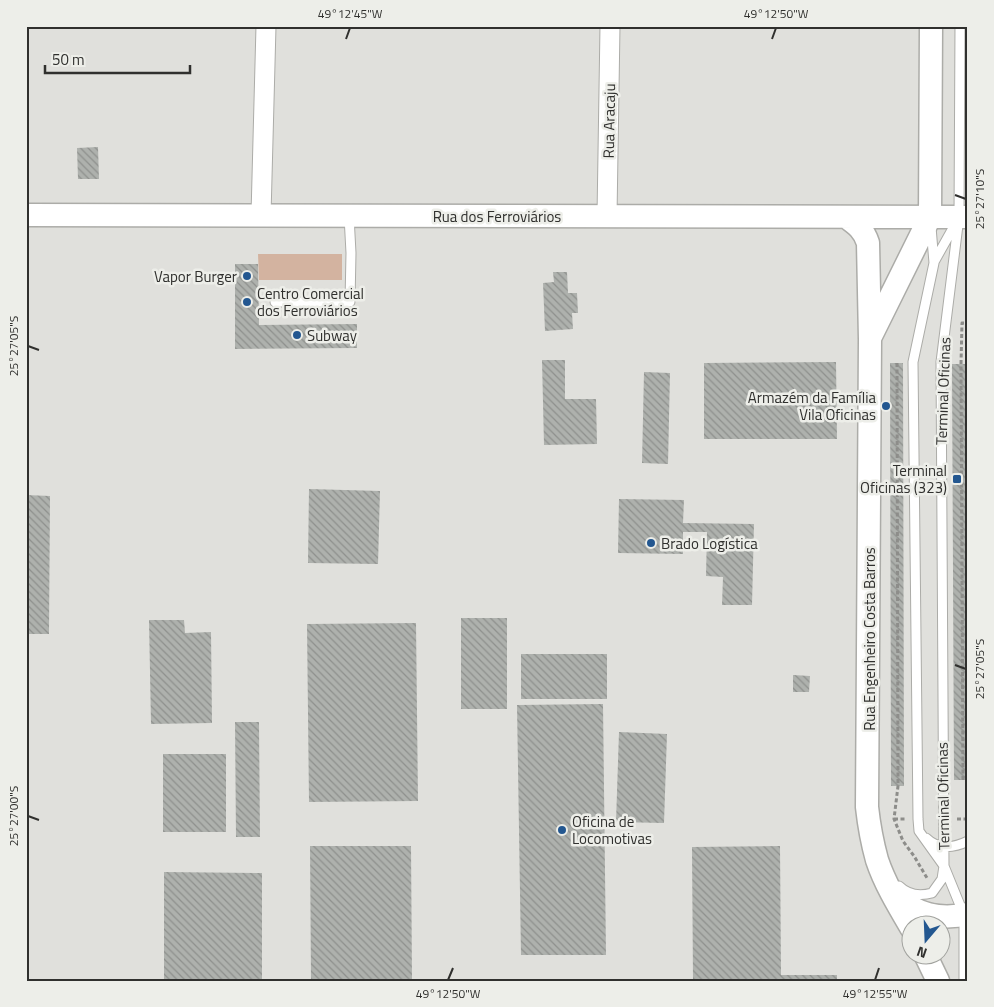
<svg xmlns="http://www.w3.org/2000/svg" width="994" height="1007" viewBox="0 0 994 1007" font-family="'Titillium Web',sans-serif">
	<defs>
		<pattern id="building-back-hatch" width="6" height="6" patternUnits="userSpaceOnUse" patternTransform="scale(1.25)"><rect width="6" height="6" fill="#aeb1ad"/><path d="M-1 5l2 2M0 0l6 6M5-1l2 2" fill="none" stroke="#8e908d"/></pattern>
	</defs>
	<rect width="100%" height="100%" fill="#e0e0dc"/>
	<path fill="#d3b3a0" d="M258,254h84v26h-83z"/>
	<path fill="url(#building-back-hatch)" d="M98,147l1,32h-21l-1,-31z
		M235,264h23l1,61 98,-1v24l-122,1z
		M553,272h14l1,21h9l1,20h-6l1,16 -28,2 -2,-48 11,-1z
		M542,360h23v39h31l1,45 -53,1z
		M836,362l1,77h-133v-76z
		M890,363h13l1,423h-13z
		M952,364h16v416h-14z
		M644,372l26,1 -2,91 -26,-1z
		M309,489l71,2 -2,73 -70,-1z
		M26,495l24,1 -1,138h-23z
		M619,499l65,1 -1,23 71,1 -2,81h-30l1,-28 -17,-1 1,-44h-24v22l-65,-1z
		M461,618h46v91h-46z
		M149,620h35l1,13 26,-1 1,91 -61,1z
		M416,623l2,178 -109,1 -2,-178z
		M521,654h86v45h-86z
		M793,675l17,1 -1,16h-16z
		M603,704l3,251h-85l-4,-250z
		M235,722h24l1,115h-24z
		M619,732l48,2 -3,89 -48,-1z
		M163,754h63v78h-63z
		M310,846h101l1,135h-101z
		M780,846l1,129h56v6h-144l-1,-134z
		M164,872l98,1v108h-98z"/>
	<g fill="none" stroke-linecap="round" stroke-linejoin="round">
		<g stroke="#acaca8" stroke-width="11">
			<path id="service" d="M931,227l3,36 -21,99 5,457 1,12 25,35 20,49v66
				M934,262l23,-41
				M275,302h75l1,-49 -2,-37
				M926,838c12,12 28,10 42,3
				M899,886c9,9 22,10 33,7l10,-14 2,-13 -3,-504 18,-145 1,-191"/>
		</g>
		<g stroke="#acaca8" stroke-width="21">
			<path id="minor" d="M261,215l5,-189
				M607,216l3,-190"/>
		</g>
		<g stroke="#acaca8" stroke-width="25">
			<path id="tertiary" d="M26,215l942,2
				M846,217c11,8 18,13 22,26l2,96 -3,468c2,18 5,35 10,53 8,24 22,47 35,69
				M871,336l59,-119 1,-191
				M895,894c19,21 46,26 73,20
				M925,954l13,27"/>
		</g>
		<path stroke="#8d8d8a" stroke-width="3" stroke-dasharray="4 2.5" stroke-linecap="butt" d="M897,363l1,423 -4,33 9,22 11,15 13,22
			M963,780l-2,-416 1,-41h6
			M894,819h12
			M957,819h11"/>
		<use href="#service" stroke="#fff" stroke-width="9"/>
		<use href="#minor" stroke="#fff" stroke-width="19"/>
		<use href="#tertiary" stroke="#fff" stroke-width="22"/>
	</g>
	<path fill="none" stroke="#30302e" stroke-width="2" d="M346,39l4,-11M772,39l4,-11M955,195l11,4M28,346l11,4M955,665l11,4M28,816l11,4M448,980l5,-12M875,980l4,-12"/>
	<g fill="#235790" stroke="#edeee9" stroke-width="2">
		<circle cx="247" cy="276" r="5"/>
		<circle cx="247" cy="302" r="5"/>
		<circle cx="297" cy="335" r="5"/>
		<circle cx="886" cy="406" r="5"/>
		<rect x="952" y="474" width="10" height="10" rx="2.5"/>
		<circle cx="651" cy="543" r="5"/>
		<circle cx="562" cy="830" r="5"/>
	</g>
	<g text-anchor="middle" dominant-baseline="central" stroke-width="5" stroke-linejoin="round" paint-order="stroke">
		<g font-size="15" fill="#30302e" stroke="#edeee9">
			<text transform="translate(609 121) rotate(-89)">Rua Aracaju</text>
			<text x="497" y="216">Rua dos Ferroviários</text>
			<text transform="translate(943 391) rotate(-88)">Terminal Oficinas</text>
			<text transform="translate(869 639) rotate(-90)">Rua Engenheiro Costa Barros</text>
			<text transform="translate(943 796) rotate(-91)">Terminal Oficinas</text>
		</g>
		<g font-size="15" fill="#30302e" stroke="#edeee9" text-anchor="start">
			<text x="237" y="276" text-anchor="end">Vapor Burger</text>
			<text x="257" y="293">Centro Comercial<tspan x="257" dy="17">dos Ferroviários</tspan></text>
			<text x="307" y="335">Subway</text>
			<text x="876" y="397" text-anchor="end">Armazém da Família<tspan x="876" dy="17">Vila Oficinas</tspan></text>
			<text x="947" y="470" text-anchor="end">Terminal<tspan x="947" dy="17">Oficinas (323)</tspan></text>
			<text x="661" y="543">Brado Logística</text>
			<text x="572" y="821">Oficina de<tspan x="572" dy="17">Locomotivas</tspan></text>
		</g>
	</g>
	<rect width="994" height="1007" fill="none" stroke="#edeee9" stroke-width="55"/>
	<g transform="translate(926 940) rotate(199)"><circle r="24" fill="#edeee9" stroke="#a1a29e"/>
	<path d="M0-4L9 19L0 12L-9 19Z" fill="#235790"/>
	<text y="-8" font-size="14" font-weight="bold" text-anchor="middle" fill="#30302e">N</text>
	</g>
	<path d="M45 65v8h145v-8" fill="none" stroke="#30302e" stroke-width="2.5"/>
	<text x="52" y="65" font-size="15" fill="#30302e" stroke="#edeee9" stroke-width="4" paint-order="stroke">50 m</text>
	<rect x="28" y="28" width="938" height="952" fill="none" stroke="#30302e" stroke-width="2"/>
	<g font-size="12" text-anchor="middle" fill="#30302e">
		<text x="350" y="18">49°12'45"W</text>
		<text x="776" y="18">49°12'50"W</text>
		<text transform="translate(980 199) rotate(-90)" y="4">25°27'10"S</text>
		<text transform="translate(14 346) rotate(-90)" y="4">25°27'05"S</text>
		<text transform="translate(980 669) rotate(-90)" y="4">25°27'05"S</text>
		<text transform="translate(14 816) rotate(-90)" y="4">25°27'00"S</text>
		<text x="448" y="998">49°12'50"W</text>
		<text x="875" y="998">49°12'55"W</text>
	</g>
</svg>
